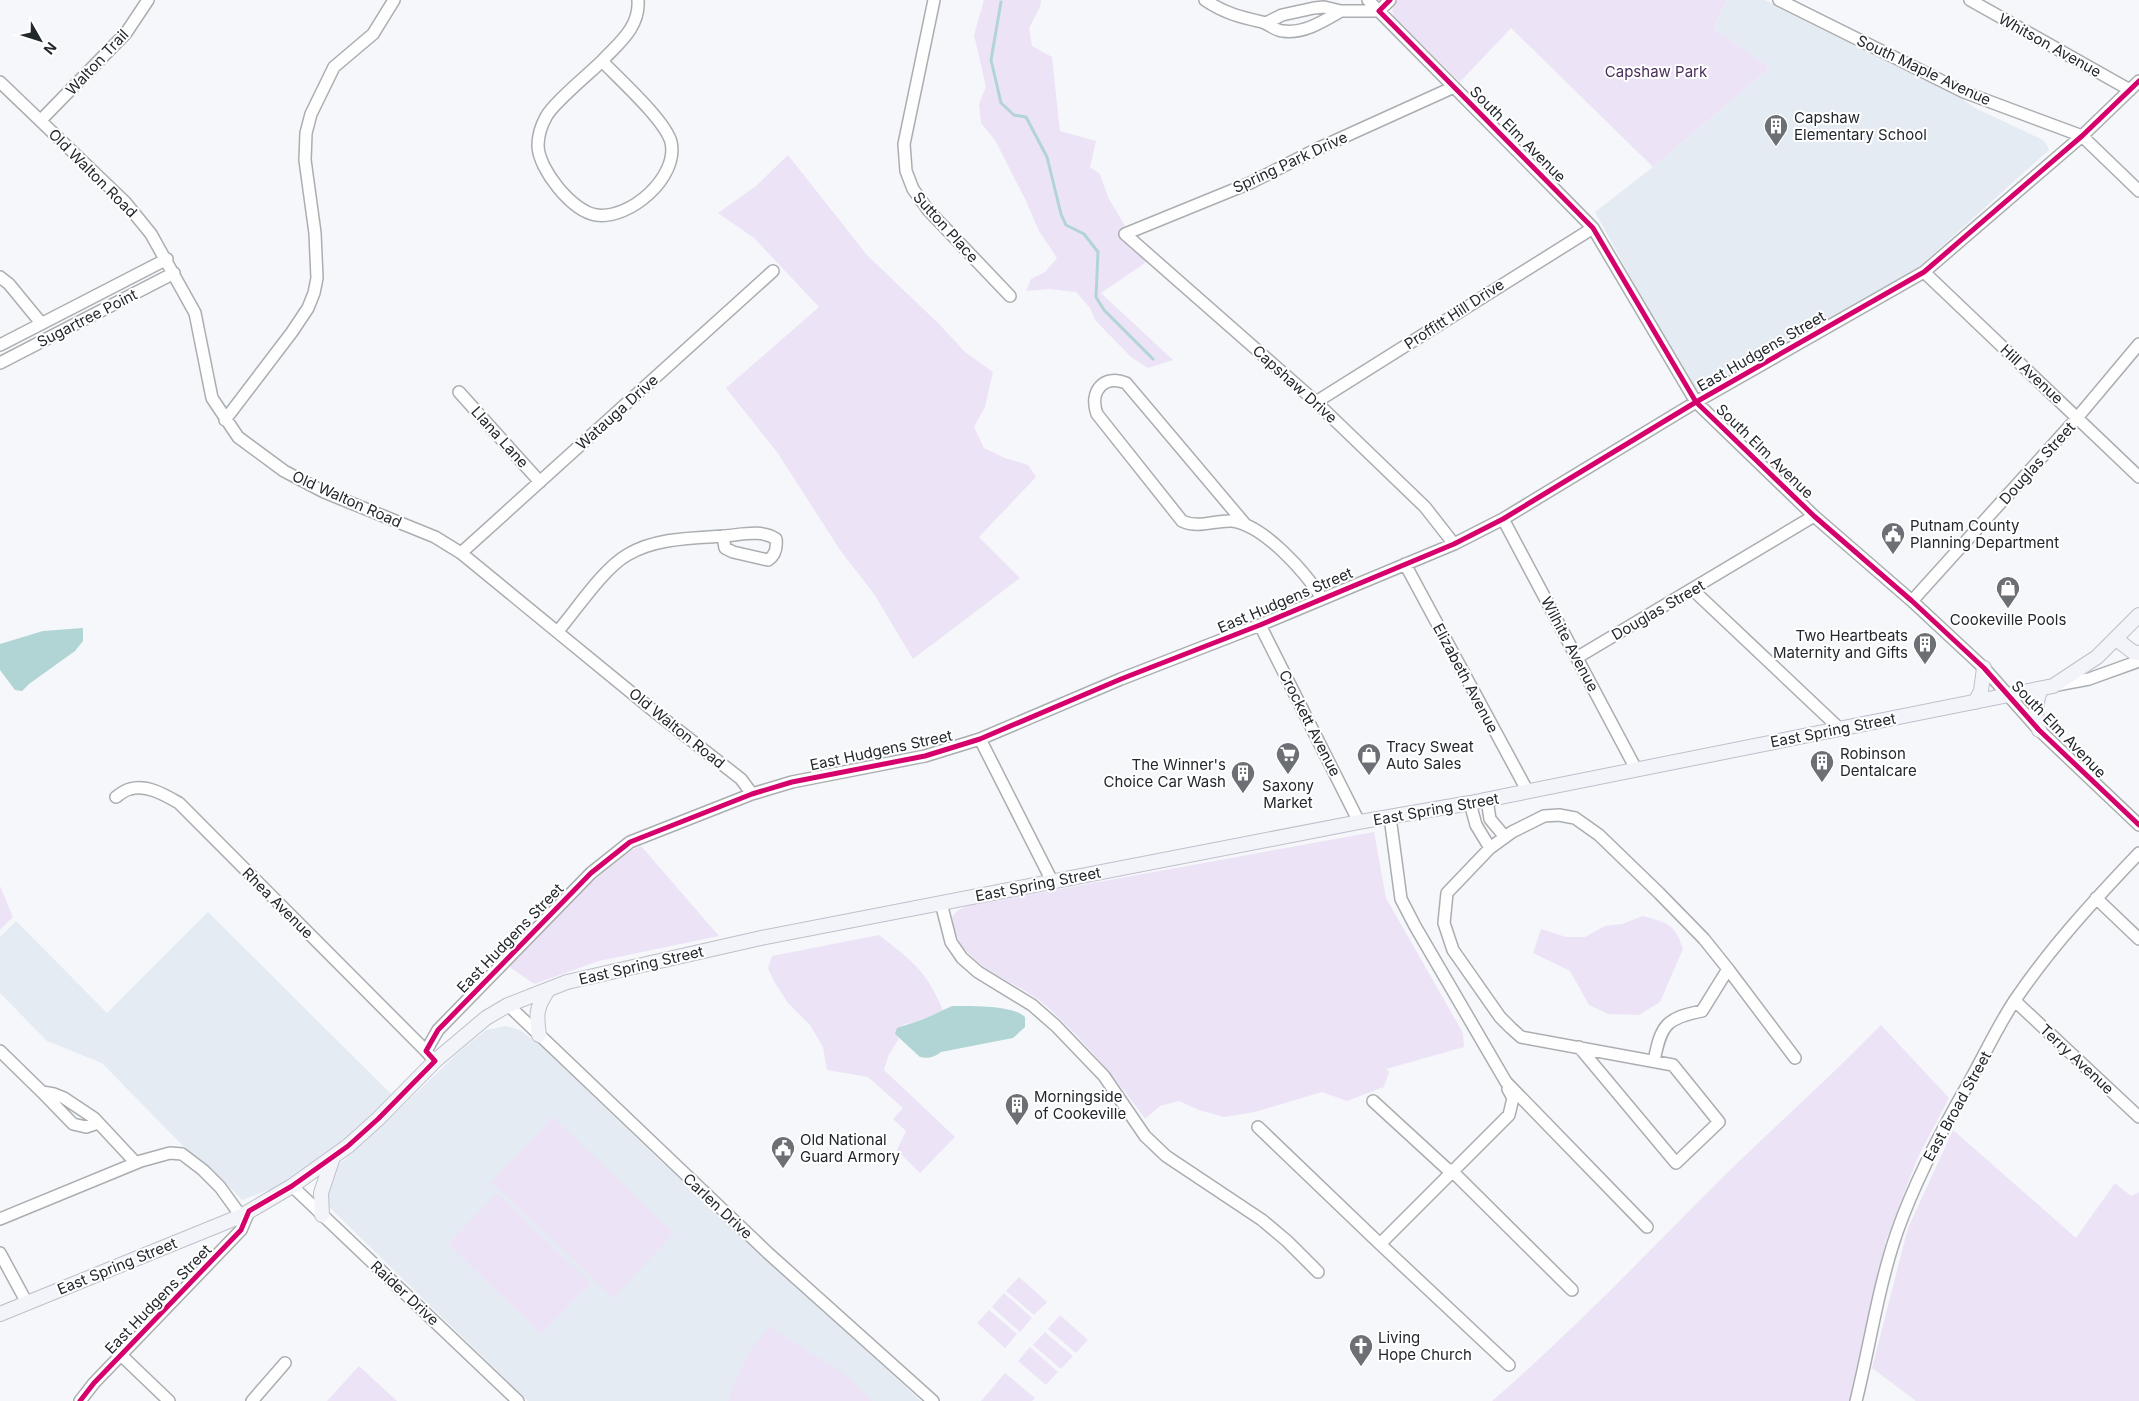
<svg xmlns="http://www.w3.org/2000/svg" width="2139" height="1401" viewBox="0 0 2139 1401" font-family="Inter,sans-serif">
	<rect width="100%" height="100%" fill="#f5f7fa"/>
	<path fill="#e4ebf3" d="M1727,0h38l184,90 26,18 68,32 3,3 3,7 -139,125 -206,116h-5l-10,-7 -94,-172 58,-45 117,-99 -57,-40z
		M208,912l184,183 -51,47 -32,24 -33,21 -34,13 -28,-29 -29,-23 -83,-85 -55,-22 -47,-48v-56l16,-16 91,92z
		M506,1026l14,4 22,17 111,107 268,247h-393l-200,-195v-27l9,-13 29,-25 93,-89 27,-22z"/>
	<path fill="#ede3f7" d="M984,0h57l-1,7 -11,21 3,18 20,11 8,74 36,10 -6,26 10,7 8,23 17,29 -6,9 29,26 -47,32 72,67 -25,8 -17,-11 -36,-37 -5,-12 -14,-16 -27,-3 -23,2 5,-12 14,-7 12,-14 -18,-27 -13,-30 -31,-61 -14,-17 -2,-19 7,-17 -12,-52z
		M1397,0h330l-14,28 57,40 -117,99 -142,-139 -51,54 -64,-63c-6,-7 -4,-12 1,-19z
		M788,155l79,100 72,69 26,28 28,20 -8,35 -11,20 10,21 21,10 23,7 8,12 -57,60 41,41 -107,81 -39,-65 -34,-44 -63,-98 -51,-64 93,-81 -65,-69 -36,-25 38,-27z
		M1374,832l12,66 77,135 1,14 -78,22 3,3 -5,15 -37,14 -25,-9 -67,20 -31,5 -25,-7 -20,-9 -19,5 -15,13c-29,-41 -62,-80 -100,-114 -22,-19 -52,-28 -73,-48 -12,-11 -18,-25 -20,-40l5,-6 9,-5z
		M641,846l78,90 -120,25 -65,23 -26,-18 83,-83 36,-31z
		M0,886l13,31 -13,13z
		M1643,916c24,7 32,7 40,33l-23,53 -21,13 -31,-1 -19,-9 -19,-34 -37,-18 8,-24 25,8h19l20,-11 17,-2z
		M879,935c33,26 47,35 64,75l-19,9 -21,6 -8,9 4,5 -10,15 -5,16 71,67 -35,36 -23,-23 9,-19 -13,-12 10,-11 -35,-31 -41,-7 -4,-23 -13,-22 -22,-22 -13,-20 -7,-15 4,-12z
		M1881,1025l68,73 -31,59 -32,83 -36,161h-358c80,-69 153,-146 228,-221 53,-52 109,-102 161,-155z
		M553,1117l121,116 -61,65 -122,-116z
		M1953,1130l123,108 39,-55 16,13 8,-4v209h-223l-44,-33 36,-140z
		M497,1193l94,90 -50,51 -93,-90z
		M1019,1277l28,25 -13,13 -28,-24z
		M1004,1293l28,25 -12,14 -28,-25z
		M989,1310l28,24 -12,14 -28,-25z
		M1060,1315l28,25 -12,13 -28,-24z
		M770,1327l76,48 27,26h-145c10,-28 20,-53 42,-74z
		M1045,1332l28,24 -12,13 -28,-24z
		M1030,1347l28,25 -12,13 -28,-24z
		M359,1366l38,35h-70z
		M1005,1373l30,25 -3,3h-51z"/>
	<path fill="#b1d5d4" d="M83,628v13l-8,10 -46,33 -7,7 -7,-1 -15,-20v-26l43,-13z
		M952,1006c17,0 62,-1 73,11v10l-12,11 -72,14c-6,5 -13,7 -21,5l-25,-23 2,-6 27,-9z"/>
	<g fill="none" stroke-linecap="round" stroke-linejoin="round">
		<path stroke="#b1d5d4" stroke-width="3" d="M1001,2l-10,58 4,17 6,26 13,12 12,2 21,40 14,57 5,11 18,9 14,18 -2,45 8,13 49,49"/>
		<g stroke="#abaeb1" stroke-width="14">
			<path id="minor" d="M934,0l-30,144 2,27 7,18 15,21 82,86
				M1205,0c19,13 35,17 57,22 7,2 14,9 21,9 21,3 41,-10 58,-20
				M1368,0l225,228 103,174 118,114 98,85 72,67 55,62 100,95
				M1779,0l185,92 118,44 57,55
				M1970,0l160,90
				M1379,11l11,-11
				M1266,23l16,-8 32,-7 10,-1 17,4h38
				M602,61c17,18 63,59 69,81 8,35 -41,78 -75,73 -24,-4 -57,-45 -58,-69 0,-11 3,-20 8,-29 6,-13 44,-44 56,-56z
				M602,61c17,-18 38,-34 36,-61
				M0,82l125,120 26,32 44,79 17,85 26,39 46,34 40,21 111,45 26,16 194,159 86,67 11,15
				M1454,87l-137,62 -67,34 -125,51 191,168 109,105 29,37
				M41,120l85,-87 22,-33
				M1924,272l215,205
				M0,277l9,7 32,39
				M0,345l167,-86
				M0,363l174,-90
				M459,392l81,90
				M1316,402l277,-174
				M225,420l67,-88 16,-24 6,-15 3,-15 -2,-45 -10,-73 1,-27 5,-19 23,-47 39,-33 21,-34
				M1503,519l133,250
				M1245,524l-119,-141c-23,-9 -37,9 -29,31l85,107c17,8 32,-1 50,0 32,4 73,51 90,77
				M461,553l312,-282
				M1405,564l123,228
				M1693,590l146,138
				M1912,601l165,-183 62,-74
				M1260,625l99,197
				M558,631c19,-22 45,-62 69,-76 28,-17 65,-17 97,-19 16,-1 38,-7 52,3 1,9 0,16 -8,21l-35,-8 -8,-4 -2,-12
				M1578,657l236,-141
				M2057,685l32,-6 50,-18
				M980,739l72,142
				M116,797c4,-3 9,-7 14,-8 17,-5 35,6 49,14l247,248
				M1487,800l3,19 15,18
				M1470,803l6,22 14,23
				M1390,817l11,82 14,27 91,156 141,145
				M2096,898l43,41
				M941,903l10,39 11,16 16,14 54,33 24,21 48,50 41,60 21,20 96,64 25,21 31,31
				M1728,969l67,89
				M2015,1001l124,116
				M508,1005l260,248 165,148
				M1579,1047l97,116 43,-41 -46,-57 -152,-28 -10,-9 -11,-11 -47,-67 -9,-27 3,-30 43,-45 22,-16 32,-16 15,-1 16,3 24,17 60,58 45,46 24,30 -26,42c-36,7 -41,14 -48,50
				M0,1051l42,41 12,2 10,4 30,20 42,45
				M435,1061l-9,-10 12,-21 153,-157 39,-31 122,-48 40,-12 133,-26 55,-17 141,-60 139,-54 194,-81 49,-25 193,-117 228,-130 158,-136 57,-55
				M1508,1089l5,9 -4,17 -129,129 129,121
				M42,1092l31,32 13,3 12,-4
				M1373,1101l73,67 7,4 119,118
				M1258,1127l122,117
				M292,1186l226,215
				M0,1219l141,-58 29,-8 12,1 21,16 17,17 21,29
				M0,1253l27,50
				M121,1355l48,46
				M80,1401l14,-18 147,-153 8,-19
				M252,1401l33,-38
				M1856,1401c14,-56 22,-114 41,-169 18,-51 43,-99 70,-146 16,-28 30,-59 48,-86 36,-53 80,-101 124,-147"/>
		</g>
		<g stroke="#bebfca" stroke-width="16">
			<path id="major" d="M2116,639l17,13 6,1
				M1975,702l6,-11 3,-23
				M2039,730c-4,-16 -4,-27 2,-41
				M539,1035c-3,-21 -3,-27 9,-45
				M322,1215l-1,-22 12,-36
				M0,1314l241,-98 51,-30 56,-40 30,-27 57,-58 51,-43 22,-13 59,-23 194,-44 598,-116 111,-19 583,-117 44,-29 42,-42"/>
		</g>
		<use href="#minor" stroke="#fefefe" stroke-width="11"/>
		<use href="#major" stroke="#f3f4f9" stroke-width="14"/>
		<g stroke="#fff" stroke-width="8">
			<path id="cycleway" d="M1390,0l-11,11 214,217 103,174 118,114 98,85 72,67 55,62 100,95
				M80,1401l14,-18 147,-153 8,-19 43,-25 56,-40 30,-27 57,-58 -9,-10 12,-21 153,-157 39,-31 122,-48 40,-12 133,-26 55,-17 141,-60 139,-54 194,-81 49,-25 193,-117 228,-130 158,-136 57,-55"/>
		</g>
		<use href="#cycleway" stroke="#d6006c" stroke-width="5"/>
	</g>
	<defs>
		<g id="building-pin" transform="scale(1.25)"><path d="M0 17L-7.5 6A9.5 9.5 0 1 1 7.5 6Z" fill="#6c7075" stroke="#fff"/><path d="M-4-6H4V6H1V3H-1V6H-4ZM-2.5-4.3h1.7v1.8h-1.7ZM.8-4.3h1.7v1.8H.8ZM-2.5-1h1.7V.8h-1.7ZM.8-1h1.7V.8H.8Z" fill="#fff"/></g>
		<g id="civic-pin" transform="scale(1.25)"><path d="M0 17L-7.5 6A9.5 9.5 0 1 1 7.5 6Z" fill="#6c7075" stroke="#fff"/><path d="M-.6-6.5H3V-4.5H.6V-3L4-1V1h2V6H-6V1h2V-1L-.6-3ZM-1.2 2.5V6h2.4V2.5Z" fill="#fff"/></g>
		<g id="shop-pin" transform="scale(1.25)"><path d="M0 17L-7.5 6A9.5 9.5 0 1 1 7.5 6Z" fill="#6c7075" stroke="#fff"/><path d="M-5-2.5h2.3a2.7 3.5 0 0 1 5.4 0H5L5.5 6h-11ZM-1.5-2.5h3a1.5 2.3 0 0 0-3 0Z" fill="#fff"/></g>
		<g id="supermarket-pin" transform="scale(1.25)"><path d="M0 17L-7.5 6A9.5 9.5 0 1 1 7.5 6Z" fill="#6c7075" stroke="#fff"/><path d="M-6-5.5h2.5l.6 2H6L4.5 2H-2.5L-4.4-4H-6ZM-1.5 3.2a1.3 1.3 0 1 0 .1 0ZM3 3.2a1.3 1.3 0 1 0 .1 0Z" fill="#fff"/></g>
		<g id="church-pin" transform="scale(1.25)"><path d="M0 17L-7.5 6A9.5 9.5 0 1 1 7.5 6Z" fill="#6c7075" stroke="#fff"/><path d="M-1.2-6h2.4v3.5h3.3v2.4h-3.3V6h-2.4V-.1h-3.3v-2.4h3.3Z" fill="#fff"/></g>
	</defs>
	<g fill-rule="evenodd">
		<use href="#building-pin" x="1776" y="126"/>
		<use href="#civic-pin" x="1893" y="534"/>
		<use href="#shop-pin" x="2008" y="588"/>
		<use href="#building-pin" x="1925" y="644"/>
		<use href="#supermarket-pin" x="1288" y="754"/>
		<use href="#shop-pin" x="1369" y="755"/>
		<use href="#building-pin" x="1822" y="762"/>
		<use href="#building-pin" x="1243" y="773"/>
		<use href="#building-pin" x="1017" y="1105"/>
		<use href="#civic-pin" x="783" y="1148"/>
		<use href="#church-pin" x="1361" y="1346"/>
	</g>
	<g text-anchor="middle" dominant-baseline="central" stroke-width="4" stroke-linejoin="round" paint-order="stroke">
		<g font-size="15" fill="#23282d" stroke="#fff">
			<text transform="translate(2050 45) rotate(29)">Whitson Avenue</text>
			<text transform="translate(97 62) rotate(-47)">Walton Trail</text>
			<text transform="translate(1924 70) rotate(25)">South Maple Avenue</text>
			<text transform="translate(1518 134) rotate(45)">South Elm Avenue</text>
			<text transform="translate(1290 162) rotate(-25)">Spring Park Drive</text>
			<text transform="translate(93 173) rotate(45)">Old Walton Road</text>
			<text transform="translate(946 227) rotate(48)">Sutton Place</text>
			<text transform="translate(1454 314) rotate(-33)">Proffitt Hill Drive</text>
			<text transform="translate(87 318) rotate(-27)">Sugartree Point</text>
			<text transform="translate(1761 351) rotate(-30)">East Hudgens Street</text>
			<text transform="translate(2032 374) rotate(43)">Hill Avenue</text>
			<text transform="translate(1295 384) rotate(42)">Capshaw Drive</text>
			<text transform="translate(617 412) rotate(-42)">Watauga Drive</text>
			<text transform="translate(500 437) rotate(48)">Llana Lane</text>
			<text transform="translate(1765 451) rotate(44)">South Elm Avenue</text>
			<text transform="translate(2037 463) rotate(-48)">Douglas Street</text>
			<text transform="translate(347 499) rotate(24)">Old Walton Road</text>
			<text transform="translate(1285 600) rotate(-23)">East Hudgens Street</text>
			<text transform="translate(1658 610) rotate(-30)">Douglas Street</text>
			<text transform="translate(1570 644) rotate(62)">Wilhite Avenue</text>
			<text transform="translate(1466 678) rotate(62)">Elizabeth Avenue</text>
			<text transform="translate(1310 723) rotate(63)">Crockett Avenue</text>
			<text transform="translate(677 728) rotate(39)">Old Walton Road</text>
			<text transform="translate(2059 729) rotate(46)">South Elm Avenue</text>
			<text transform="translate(1833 730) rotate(-11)">East Spring Street</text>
			<text transform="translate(881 750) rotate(-12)">East Hudgens Street</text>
			<text transform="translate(1436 809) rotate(-10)">East Spring Street</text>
			<text transform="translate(1038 884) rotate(-11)">East Spring Street</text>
			<text transform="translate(278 903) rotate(45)">Rhea Avenue</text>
			<text transform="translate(510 938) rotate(-46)">East Hudgens Street</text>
			<text transform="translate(641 965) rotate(-13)">East Spring Street</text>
			<text transform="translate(2077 1059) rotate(43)">Terry Avenue</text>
			<text transform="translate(1957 1106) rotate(-61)">East Broad Street</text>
			<text transform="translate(718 1206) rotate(43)">Carlen Drive</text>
			<text transform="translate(117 1266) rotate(-22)">East Spring Street</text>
			<text transform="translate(405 1293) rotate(43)">Raider Drive</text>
			<text transform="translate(158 1299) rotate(-46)">East Hudgens Street</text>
		</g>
		<g font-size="15" fill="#4a2e5b" stroke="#fff">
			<text x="1656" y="71">Capshaw Park</text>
		</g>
		<g font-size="15" fill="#23282d" stroke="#fff" text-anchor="start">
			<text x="1794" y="117">Capshaw<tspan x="1794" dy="17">Elementary School</tspan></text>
			<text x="1910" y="525">Putnam County<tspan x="1910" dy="17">Planning Department</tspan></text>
			<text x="2008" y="619" text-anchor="middle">Cookeville Pools</text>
			<text x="1908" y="635" text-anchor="end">Two Heartbeats<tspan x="1908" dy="17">Maternity and Gifts</tspan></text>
			<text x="1386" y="746">Tracy Sweat<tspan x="1386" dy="17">Auto Sales</tspan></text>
			<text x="1840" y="753">Robinson<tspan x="1840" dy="17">Dentalcare</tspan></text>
			<text x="1226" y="764" text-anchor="end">The Winner's<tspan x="1226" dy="17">Choice Car Wash</tspan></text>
			<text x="1288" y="785" text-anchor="middle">Saxony<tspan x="1288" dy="17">Market</tspan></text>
			<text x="1034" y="1096">Morningside<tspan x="1034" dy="17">of Cookeville</tspan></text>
			<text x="800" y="1139">Old National<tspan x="800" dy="17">Guard Armory</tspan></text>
			<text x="1378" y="1337">Living<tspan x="1378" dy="17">Hope Church</tspan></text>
		</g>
	</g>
	<g transform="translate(40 40) rotate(129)" stroke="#ffffff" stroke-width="4" paint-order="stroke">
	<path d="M0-4L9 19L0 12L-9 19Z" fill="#23282d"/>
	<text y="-8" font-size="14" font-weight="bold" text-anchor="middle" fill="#23282d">N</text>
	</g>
</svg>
